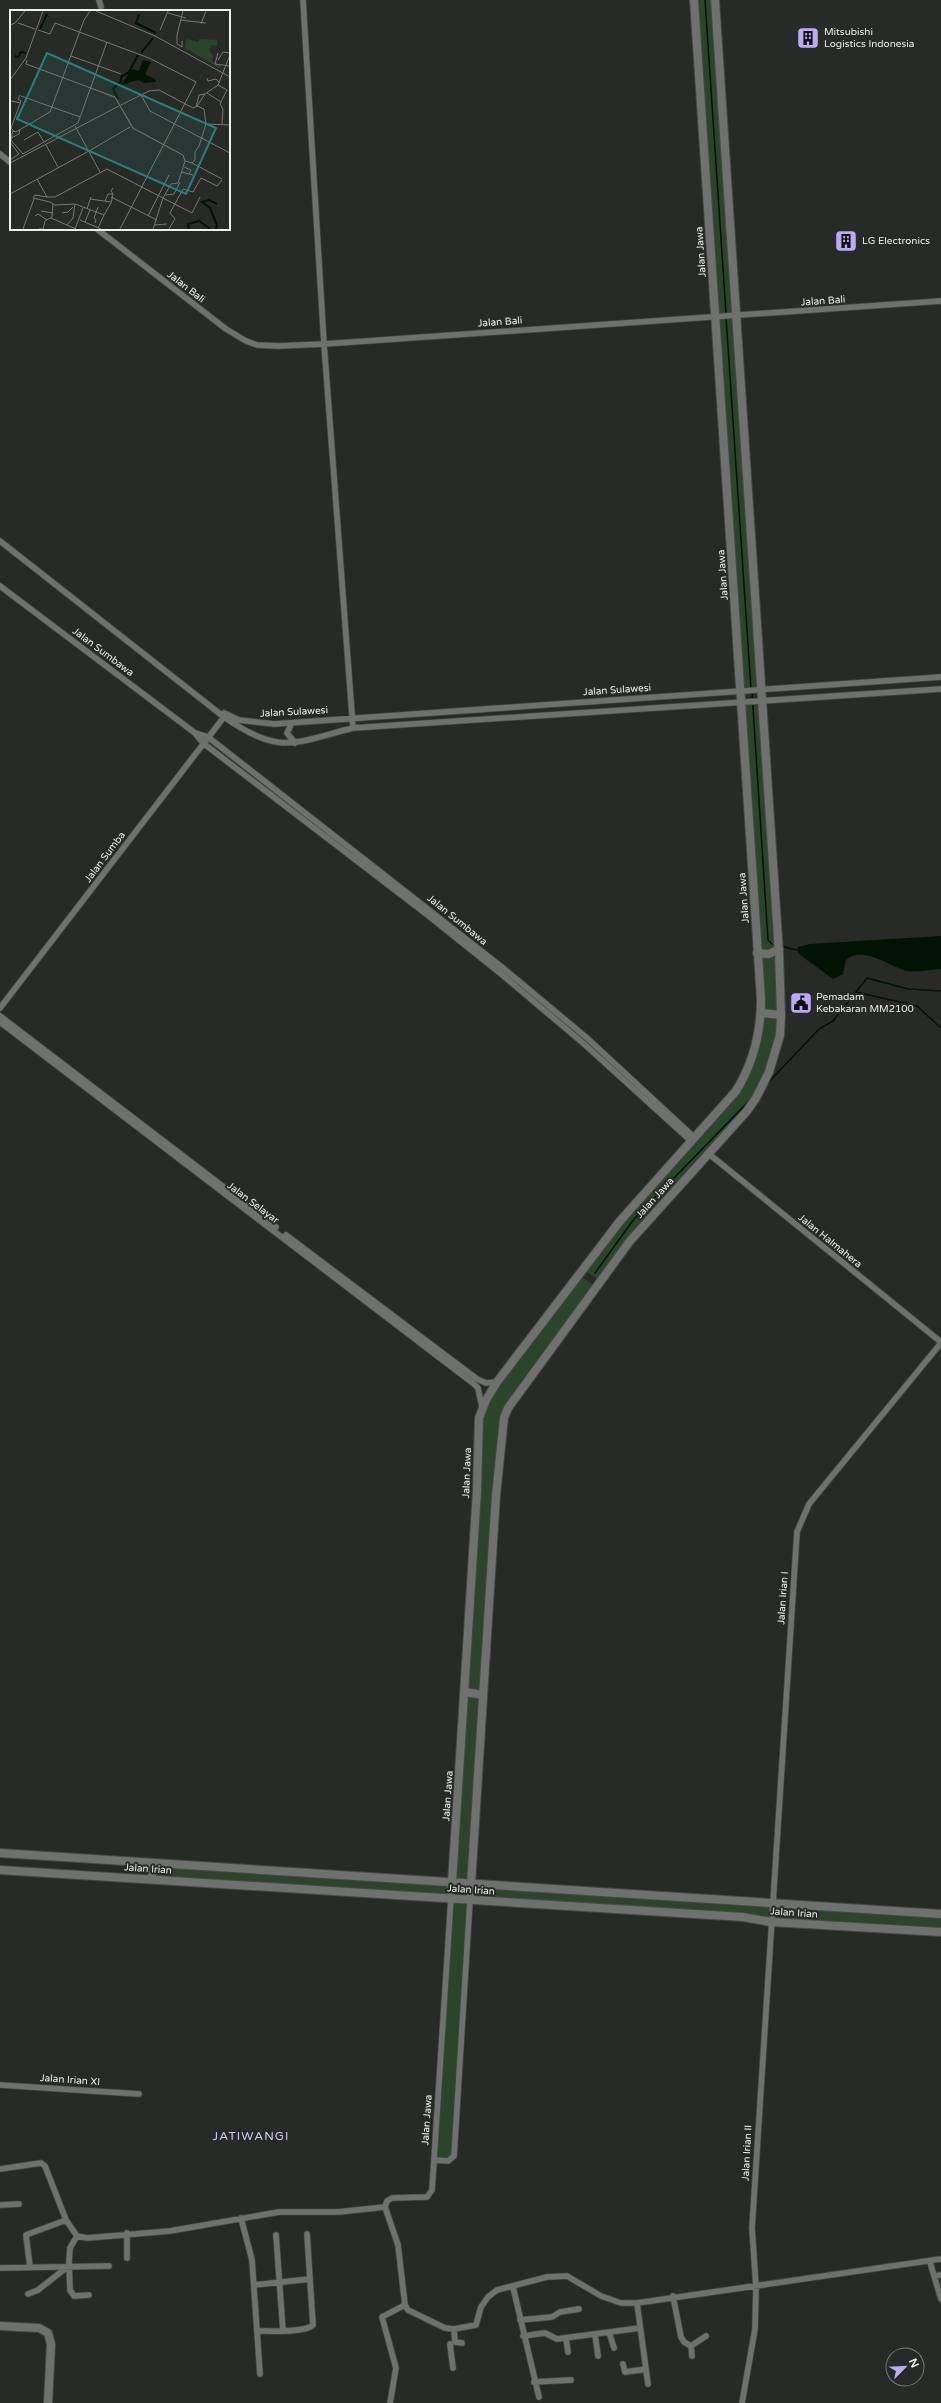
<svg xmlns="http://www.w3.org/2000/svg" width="941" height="2403" viewBox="0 0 941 2403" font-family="'Varela Round',sans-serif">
	<rect width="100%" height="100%" fill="#282a28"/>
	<path fill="#2b452b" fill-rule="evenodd" d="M694,0h21l47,689 -21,2z
		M762,700l19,315 -18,71 -163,195 -17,-12 153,-178 24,-61 -19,-329z
		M579,1275l17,12 -92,131 -33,466 470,30v18l-471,-32 -18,260h-18l17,-262 -299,-19 1,-16 299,20 30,-476zM452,1883l19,2 -2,15 -18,-2z"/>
	<path fill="#011302" d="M941,936v33c-11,0 -23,4 -34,2 -18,-5 -44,-26 -61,-11l-3,14 -10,5 -33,-24 -3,-5 1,-3 12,-3z"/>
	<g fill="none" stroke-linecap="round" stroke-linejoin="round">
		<path stroke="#011302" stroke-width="1.5" d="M705,0l21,313
			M726,317l25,372
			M752,692l16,248 4,4
			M784,947l13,3
			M856,992l61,14 24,22
			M768,1083l51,-54 14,-8 34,-43 41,11 33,2
			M595,1273l39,-54 115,-118"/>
		<g stroke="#454845" stroke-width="7">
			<path id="street" d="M99,0l2,7
				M303,0l21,344 29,384
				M0,154l11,9
				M97,229l129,100 20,12 11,4 21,1 46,-2 617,-43
				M0,541l224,176c56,39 70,26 129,11l588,-39
				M0,586l195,147 8,10 222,170 75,60 83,70 109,99
				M224,713l15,7 35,4 667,-47
				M292,723l-5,10 8,10
				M195,733l13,4 295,231 84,70 108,100
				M0,1008l224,-291
				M0,1016l276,211
				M0,1022l474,362 4,4 4,19
				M709,1154l232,188
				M286,1235l191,144 9,4 11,-1
				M0,2085l139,9
				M434,2160l14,1 6,-5 16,-256
				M0,2169l41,-6 4,3 21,54 11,16 10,2 83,-7 109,-19h59l47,-5 2,-6 5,-3 35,-1 5,-7 2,-30 17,-262
				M0,2205l19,-1
				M385,2207l13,38 7,60 3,5 37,18 9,1 22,-4 5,-18 7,-10 9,-7 50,-13 20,-1 34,20 20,7h16l304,-44
				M241,2218l11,42 8,114
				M276,2235l7,96
				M77,2236l-7,12 -1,13 1,29 4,6 15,-1
				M127,2258v-25
				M930,2262l11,37
				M30,2267l-4,-32 40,-15
				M0,2268l109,-2
				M934,2276l7,-1
				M254,2285l56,-6
				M513,2287l26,110
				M28,2294l10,-4 28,-22
				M673,2296l8,41 3,5 7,4 1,10
				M637,2303l11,81
				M520,2320l32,-3 8,-5 19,-3
				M454,2329l1,13 7,1
				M257,2331c12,0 48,2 56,-6l-6,-91
				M609,2332l5,16
				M595,2334l3,22
				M523,2336l22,-3 12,6 83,-11
				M566,2338l2,14
				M450,2344l3,24
				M691,2346l15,-10
				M623,2364l2,8 21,-3
				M534,2382l37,-2
				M390,2403l6,-35 -14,-51 23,-12
				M742,2403l13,-74 1,-42 -4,-59 45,-696 12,-28 132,-161"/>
		</g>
		<g stroke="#454845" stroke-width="10">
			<path id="secondary" d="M757,953l12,1 10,-5
				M761,1013l20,2
				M465,1692l18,3
				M0,1853l941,61
				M0,1870l743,47 28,5 170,10
				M152,1879l1,-16
				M451,1898l26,-407 2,-73 7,-18 11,-18 123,-161 116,-130c18,-29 25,-58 25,-92l-67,-999
				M470,1900l26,-405 8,-77 4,-10 122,-167 117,-130 9,-13 13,-26 11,-37 1,-20 -2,-62 -64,-953
				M0,2326l39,2 9,5 3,11 -3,59"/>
		</g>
		<use href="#street" stroke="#6e716e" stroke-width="5.5"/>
		<use href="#secondary" stroke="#6e716e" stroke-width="8"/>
	</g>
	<defs>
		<g id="building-square" transform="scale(1.15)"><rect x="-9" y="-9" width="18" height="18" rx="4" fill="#bcaaf5" stroke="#282a28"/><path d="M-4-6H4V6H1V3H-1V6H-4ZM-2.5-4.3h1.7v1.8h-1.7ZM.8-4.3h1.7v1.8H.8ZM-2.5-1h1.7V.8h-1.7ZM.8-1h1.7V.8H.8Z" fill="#111"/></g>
		<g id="civic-square" transform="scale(1.15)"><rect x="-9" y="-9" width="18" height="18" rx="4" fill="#bcaaf5" stroke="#282a28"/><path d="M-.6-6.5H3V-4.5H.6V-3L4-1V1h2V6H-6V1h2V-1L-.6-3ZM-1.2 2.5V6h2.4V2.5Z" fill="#111"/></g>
	</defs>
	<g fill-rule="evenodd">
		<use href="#building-square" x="808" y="38"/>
		<use href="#building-square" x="846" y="241"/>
		<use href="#civic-square" x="801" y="1003"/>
	</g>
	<g text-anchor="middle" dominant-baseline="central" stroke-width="4" stroke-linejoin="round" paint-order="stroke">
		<g font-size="10" fill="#eeefee" stroke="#282a28" text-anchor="start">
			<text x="824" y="32">Mitsubishi<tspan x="824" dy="12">Logistics Indonesia</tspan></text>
			<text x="862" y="241">LG Electronics</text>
			<text x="816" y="997">Pemadam<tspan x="816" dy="12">Kebakaran MM2100</tspan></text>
		</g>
		<g font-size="10" fill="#eeefee" stroke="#282a28">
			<text transform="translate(701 252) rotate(-94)">Jalan Jawa</text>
			<text transform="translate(186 287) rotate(38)">Jalan Bali</text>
			<text transform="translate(823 301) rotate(-4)">Jalan Bali</text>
			<text transform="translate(500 322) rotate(-4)">Jalan Bali</text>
			<text transform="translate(723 575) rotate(-94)">Jalan Jawa</text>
			<text transform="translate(103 652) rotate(37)">Jalan Sumbawa</text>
			<text transform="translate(617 690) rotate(-4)">Jalan Sulawesi</text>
			<text transform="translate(294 712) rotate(-3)">Jalan Sulawesi</text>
			<text transform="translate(105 857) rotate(-53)">Jalan Sumba</text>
			<text transform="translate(744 898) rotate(-94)">Jalan Jawa</text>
			<text transform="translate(457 920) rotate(39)">Jalan Sumbawa</text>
			<text transform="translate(655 1198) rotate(-48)">Jalan Jawa</text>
			<text transform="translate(253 1203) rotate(37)">Jalan Selayar</text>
			<text transform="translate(830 1241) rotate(39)">Jalan Halmahera</text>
			<text transform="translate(467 1473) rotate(-88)">Jalan Jawa</text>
			<text transform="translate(783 1598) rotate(-86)">Jalan Irian I</text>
			<text transform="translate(448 1796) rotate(-86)">Jalan Jawa</text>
			<text transform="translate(148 1869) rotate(4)">Jalan Irian</text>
			<text transform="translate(471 1890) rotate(4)">Jalan Irian</text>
			<text transform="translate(794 1913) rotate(4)">Jalan Irian</text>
			<text transform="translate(70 2080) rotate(4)">Jalan Irian XI</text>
			<text transform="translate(427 2120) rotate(-86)">Jalan Jawa</text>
			<text transform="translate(747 2153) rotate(-87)">Jalan Irian II</text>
		</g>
		<g font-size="12" letter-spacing="1" fill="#d7cdf8" stroke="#282a28">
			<text x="251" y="2136">JATIWANGI</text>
		</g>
	</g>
	<g transform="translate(10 10)">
		<rect width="220" height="220" fill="#282a28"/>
		<path d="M176,29l13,3v-3l18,1v6l-6,-1 -2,5 4,6 -1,5 10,6 -3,1 -34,-20zM187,75l-31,60 17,11 -18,-9 -11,20 10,-21 -32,-17 -17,-30 -25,-10 26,8 17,31 32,17z" fill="#2b452b"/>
		<path d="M133,50l8,2 -6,12 10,5 1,3 -12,1 -6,-3 -17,5 11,-16 7,2z" fill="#011302"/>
		<path fill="none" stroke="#011302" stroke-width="2" d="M129,5l-3,8 20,10M30,19l7,-15M131,43l12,-15M5,46l3,1 3,-5 5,1M108,89l-5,-10 8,-8v-4l8,-5 9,-17M179,219l-1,-5 11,-3 11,8M206,219l1,-4 -7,-17 -8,-6 7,-2 8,4"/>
		<path fill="none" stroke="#777977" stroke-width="1" d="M86,1l59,25 75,41M158,3l18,5M170,10l26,3M8,13l17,6M191,14l5,-13M0,15l5,-2 10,-12M28,20l12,4 5,-11 94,35 47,24M150,20l8,-19M172,31v6l-5,-3v-9l6,-24M208,43l-3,11 15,2M61,46l50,18M17,50l-1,4 89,33 18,31 50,27 2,6 -7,22 -7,1 -8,14 -10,31M208,50l5,-8 7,1M197,68l1,3 8,-2 4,4M0,70l16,-22 17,-47M208,75l9,5 -7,14 3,5 -1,15M197,83l14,9M131,85l9,16 80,42M11,86l59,21M0,94l1,-3 10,2M111,95l28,-14 10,-1 34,18 4,-2 8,-12 13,-9 12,-30M186,97l3,-12 6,-1M196,114l24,1M65,116l25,46M3,121l3,1 34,-20 34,-92 6,-9M1,128l8,-4 1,-5M0,129l13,15M1,130l2,-10 -2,-2 10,-27 -3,-2 2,-4M14,130l14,-8 6,10 34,-19 29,-81M0,132l9,12 -9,6M36,135l12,22M79,141l41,-24M13,144l21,-12M175,151l7,2 3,-3v-8l4,-6 7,-22 -2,-15 -7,-3M0,153l109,-57M182,153l30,16M174,157l7,3 -2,4M171,162l12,3M27,169l10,18h8l52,-28 85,44 8,-16M0,184l79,-43M156,185l8,-1 6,-12M37,187l-12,-2 -2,3 17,4 5,3 20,-1 29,11 7,-12 2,-9 -2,-3 2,-3M101,187l46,23M80,189l21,3M95,191l3,-7h5M77,199l4,-12M31,201l12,2M52,203l6,-1 5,-5M25,206l3,-2 9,6M138,206l21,-41M41,208l25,11M70,210l21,9M75,212l5,-12M85,213l1,-3 -2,-2 4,-11M57,215l6,-7 2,-14M145,215l12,-1M88,218l6,-13M13,219l11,-30M29,219h4l2,-8 7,-4 1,-13M65,219l8,-21M110,219l76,-147M159,219l6,-10 -5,-6 13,-24 10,3 8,-14 16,8 5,-6"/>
		<path fill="#25827b" fill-opacity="0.15" stroke="#25827b" stroke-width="2" d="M37,43l169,75 -30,66 -169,-75z"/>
		<rect width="220" height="220" fill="none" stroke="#eeefee" stroke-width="2"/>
	</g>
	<g transform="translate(905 2367) rotate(66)"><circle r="19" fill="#282a28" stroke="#777977"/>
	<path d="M0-3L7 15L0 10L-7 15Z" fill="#bcaaf5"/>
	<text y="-6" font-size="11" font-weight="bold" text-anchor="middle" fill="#eeefee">N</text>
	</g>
</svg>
